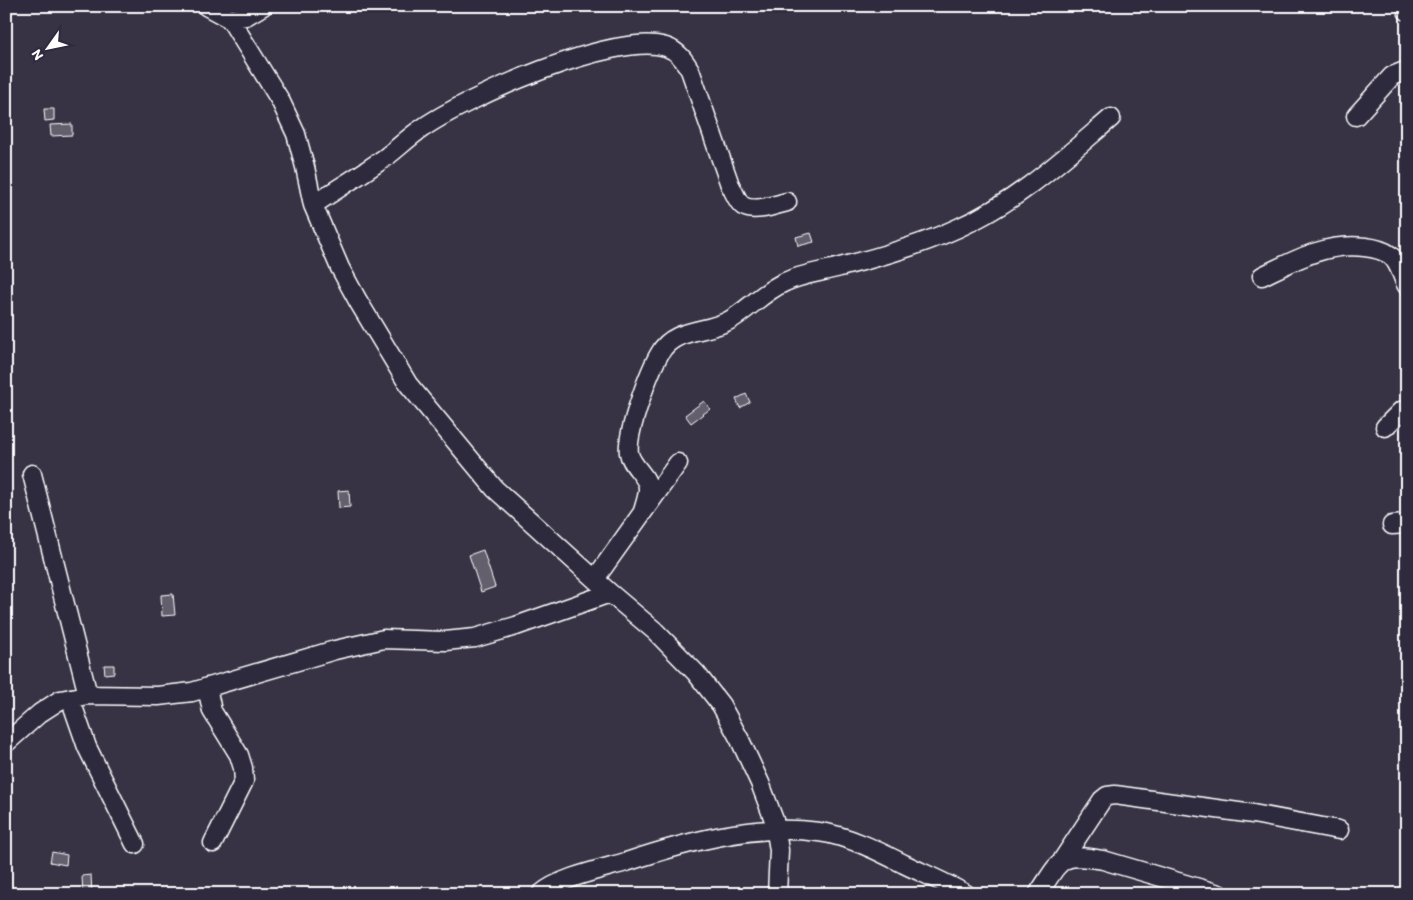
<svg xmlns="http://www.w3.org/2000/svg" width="1413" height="900" viewBox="0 0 1413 900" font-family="Itim,sans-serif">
	<rect width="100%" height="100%" fill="#373345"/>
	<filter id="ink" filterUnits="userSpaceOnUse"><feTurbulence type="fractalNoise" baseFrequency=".02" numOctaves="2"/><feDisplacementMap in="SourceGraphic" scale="10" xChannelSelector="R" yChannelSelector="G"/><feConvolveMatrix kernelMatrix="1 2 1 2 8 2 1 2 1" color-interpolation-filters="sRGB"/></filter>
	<g filter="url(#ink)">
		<path fill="#635f6d" stroke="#fff" d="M44,109h10v11l-9,1z
			M72,124v11l-21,1 -1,-11z
			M811,233l3,9 -16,4 -2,-9z
			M746,394l4,8 -10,6 -4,-9z
			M704,401l6,8 -19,14 -6,-8z
			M349,490l1,17 -11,1 -1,-17z
			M483,550l12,37 -14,5 -12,-37z
			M173,594l2,21 -13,1 -1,-21z
			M104,665h10v8l-9,1z
			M52,852l15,3 -1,10 -16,-3z
			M91,875l1,19h-9l-1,-18z"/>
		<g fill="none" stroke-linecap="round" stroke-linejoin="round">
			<g stroke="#fff" stroke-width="21">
				<path id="minor" d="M206,6l24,13 50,81 16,34 9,33 8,38 27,63 18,33 50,83 87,105 115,104 45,38 41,42 25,32 19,35 20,43 14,37 5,30 -2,44
					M1406,6l1,5
					M230,19l16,-3 17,-10
					M1356,116l36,-40 15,-6
					M313,205c24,-16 49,-31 73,-48 12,-9 23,-20 35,-28 44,-31 194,-98 245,-82 12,4 18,13 24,23l40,115c4,6 7,17 13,21 12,7 32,-1 44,-4
					M1262,276c33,-16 65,-34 103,-29 9,1 18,3 25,8 10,8 11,20 17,31
					M1385,427l16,-16 6,-2
					M32,474l56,221
					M643,511c2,-7 5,-15 5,-22 1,-12 -17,-23 -19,-36 -3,-19 20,-82 31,-100 13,-25 48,-20 70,-33 19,-11 34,-29 55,-38 17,-8 37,-10 55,-15 40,-10 81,-22 118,-39 59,-26 105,-69 153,-110
					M1392,525l15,-1
					M595,579l83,-116
					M207,687l5,24 27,44 4,13 1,13 -31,62
					M70,698l17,49 48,97
					M6,743l34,-30 20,-13 28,-5 70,1 34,-4 143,-42 49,-11 61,2 30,-3 41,-12 94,-33
					M1063,859l39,-59 5,-4 8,-1 138,19 86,16
					M541,894c18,-16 61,-25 85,-32 61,-20 128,-39 193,-30 30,4 59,19 85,32 21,10 42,19 62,30
					M1038,894c23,-34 21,-42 65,-34l116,34"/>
			</g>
			<use href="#minor" stroke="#2f2a3d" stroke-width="18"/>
		</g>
	</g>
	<rect width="1413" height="900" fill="none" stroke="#2f2a3d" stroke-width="25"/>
	<rect x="12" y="12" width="1388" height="875" fill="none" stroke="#fff" stroke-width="2" filter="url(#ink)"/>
	<g transform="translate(48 48) rotate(237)" stroke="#2f2a3d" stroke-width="4" paint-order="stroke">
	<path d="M0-4L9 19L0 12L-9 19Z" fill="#ffffff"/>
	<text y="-8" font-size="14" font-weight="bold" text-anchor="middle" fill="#ffffff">N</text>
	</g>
</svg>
